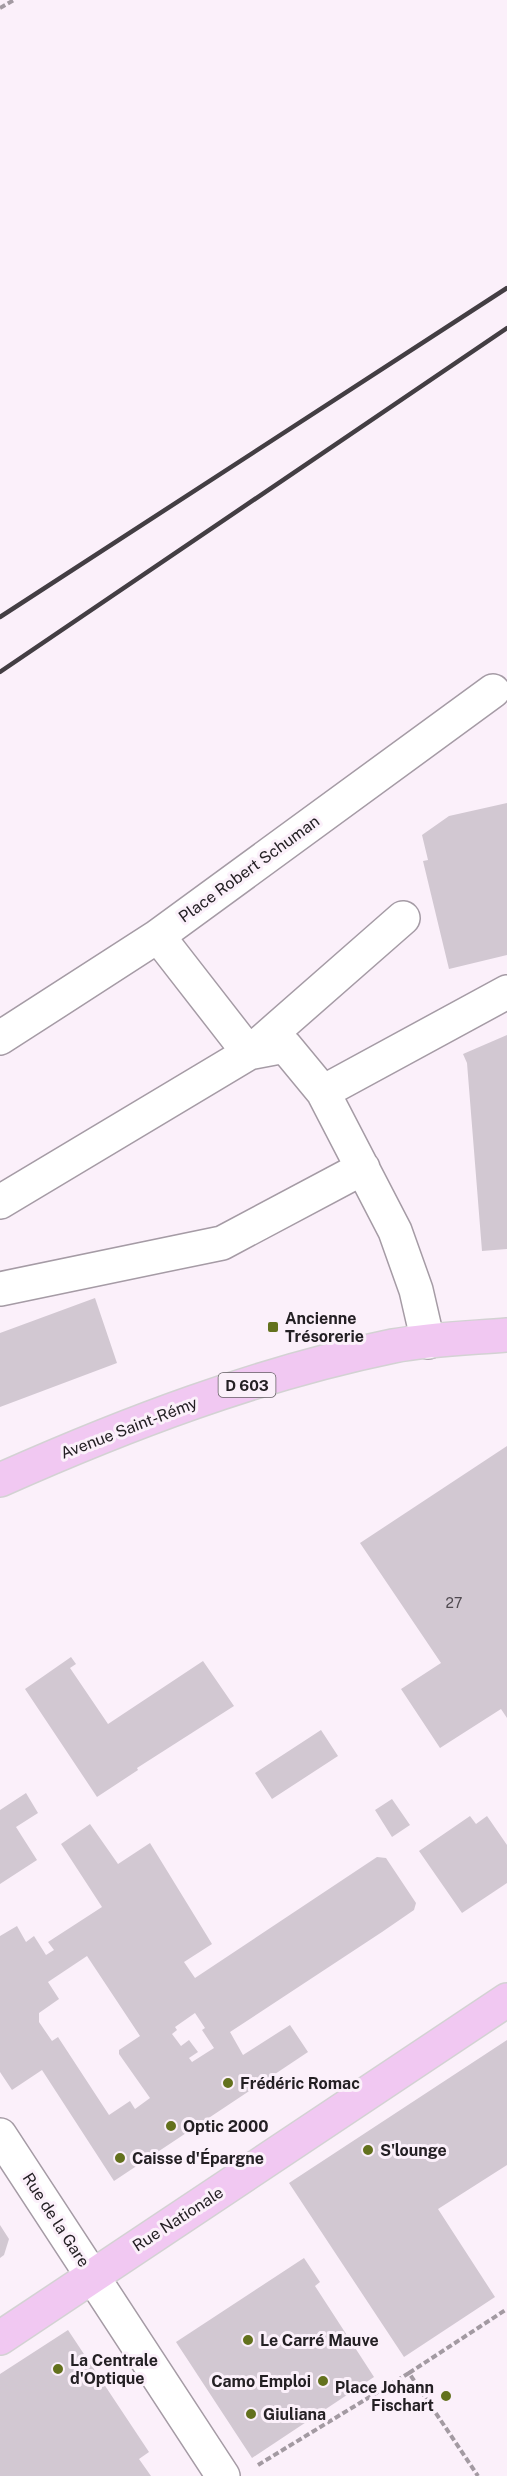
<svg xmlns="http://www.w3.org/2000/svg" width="507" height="2476" viewBox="0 0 507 2476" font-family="'Public Sans',sans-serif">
	<rect width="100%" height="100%" fill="#fbf0fa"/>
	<path fill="#d2c8d2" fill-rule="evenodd" d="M507,803v152l-58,14 -26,-108 5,-1 -6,-25 27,-19z
		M507,1035v214l-25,2 -15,-188 -4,-9z
		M95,1298l22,65 -117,44v-74z
		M507,1446v272l-6,-9 -61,39 -39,-59 40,-26 -81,-120z
		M71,1657l5,7 -6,4 38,56 95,-63 31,45 -97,62 1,2 -41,27 -72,-108z
		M321,1730l17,26 -66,43 -17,-26z
		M26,1793l12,20 -22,14 21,33 -37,24v-74z
		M392,1799l18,26 -18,12 -17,-27z
		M470,1816l6,8 11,-8 20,29v38l-45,30 -43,-62z
		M90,1824l28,40 32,-21 62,101 -28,18 11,16 182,-121 9,1 30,45 -2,7 -32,22 -152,100 13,23 47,-30 18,27 -194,129 -72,-111 -30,20 -12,-18v-136l17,-10 9,16 8,-6 12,19 8,-5 -6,-8 54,-35 -41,-63zM87,1956l53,80 -21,14v4l31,44 -15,11 -5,-8 -21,14 -51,-78 -6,4 -13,-19v-9l20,-14 -11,-17zM195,2013l10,15 -3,2 12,18 -22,14 -3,-4 9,-6 -9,-12 -8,6 -9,-12 5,-4 -2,-3z
		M507,2040v125l-69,44 57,88 -91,60 -115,-174z
		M0,2225l9,14 -5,16 -4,3z
		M304,2258l16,24 -5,4 59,91 -122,81 -76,-116z
		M68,2330l81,122 -10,7 12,17h-151v-102z"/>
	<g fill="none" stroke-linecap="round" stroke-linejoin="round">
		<g stroke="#a59ba5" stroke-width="36">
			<path id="minor" d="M158,936l91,117 154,-135
				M0,1038l158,-102 335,-245
				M0,1202l249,-149 36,-7 38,46
				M0,1289l222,-46 141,-75
				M428,1342l-12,-52 -21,-59 -72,-139 184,-100
				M0,2135l223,341"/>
		</g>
		<g stroke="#d3d2d3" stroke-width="36">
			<path id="major" d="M0,1480c126,-56 257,-106 393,-134 37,-7 77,-8 114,-11
				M0,2338l507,-338"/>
		</g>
		<path stroke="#a39aa2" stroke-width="4" stroke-dasharray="6 3" stroke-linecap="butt" d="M0,8l14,-8
			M409,2373l98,-64
			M258,2465l151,-92 69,103"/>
		<use href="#minor" stroke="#fff" stroke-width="33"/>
		<use href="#major" stroke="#f1c8f2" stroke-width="33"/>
		<path stroke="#433e43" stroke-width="4.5" d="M0,617l507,-329
			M0,672l507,-344"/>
	</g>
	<g fill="#63711d" stroke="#fbf0fa" stroke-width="2">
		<rect x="267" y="1321" width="12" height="12" rx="3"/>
		<circle cx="228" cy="2083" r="6"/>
		<circle cx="171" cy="2126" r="6"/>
		<circle cx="368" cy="2150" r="6"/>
		<circle cx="120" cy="2158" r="6"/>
		<circle cx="248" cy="2340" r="6"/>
		<circle cx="58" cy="2369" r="6"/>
		<circle cx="323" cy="2381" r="6"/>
		<circle cx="446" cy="2396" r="6"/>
		<circle cx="251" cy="2414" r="6"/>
	</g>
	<g text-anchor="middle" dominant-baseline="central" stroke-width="6" stroke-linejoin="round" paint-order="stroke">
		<g font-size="14" fill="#504a50">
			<text x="454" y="1603">27</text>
		</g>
		<rect fill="#fbf0fa" stroke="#645e64" stroke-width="1.5" x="218.5" y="1373" width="57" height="24" rx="4.5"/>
		<g font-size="15" font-weight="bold" fill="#242024">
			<text x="247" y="1385">D 603</text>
		</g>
		<g font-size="16" fill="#242024" stroke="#fbf0fa">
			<text transform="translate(249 869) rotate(-36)">Place Robert Schuman</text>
			<text transform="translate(129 1428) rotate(-21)">Avenue Saint-Rémy</text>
			<text transform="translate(178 2219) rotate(-33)">Rue Nationale</text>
			<text transform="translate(56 2220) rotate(57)">Rue de la Gare</text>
		</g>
		<g font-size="16" font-weight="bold" fill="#242024" stroke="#fbf0fa" text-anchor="start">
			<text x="285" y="1318">Ancienne<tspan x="285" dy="18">Trésorerie</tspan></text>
			<text x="240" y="2083">Frédéric Romac</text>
			<text x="183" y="2126">Optic 2000</text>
			<text x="380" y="2150">S'lounge</text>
			<text x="132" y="2158">Caisse d'Épargne</text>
			<text x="260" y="2340">Le Carré Mauve</text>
			<text x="70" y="2360">La Centrale<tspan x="70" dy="18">d'Optique</tspan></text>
			<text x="311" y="2381" text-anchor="end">Camo Emploi</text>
			<text x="434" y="2387" text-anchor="end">Place Johann<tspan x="434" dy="18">Fischart</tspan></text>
			<text x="263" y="2414">Giuliana</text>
		</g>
	</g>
</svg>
